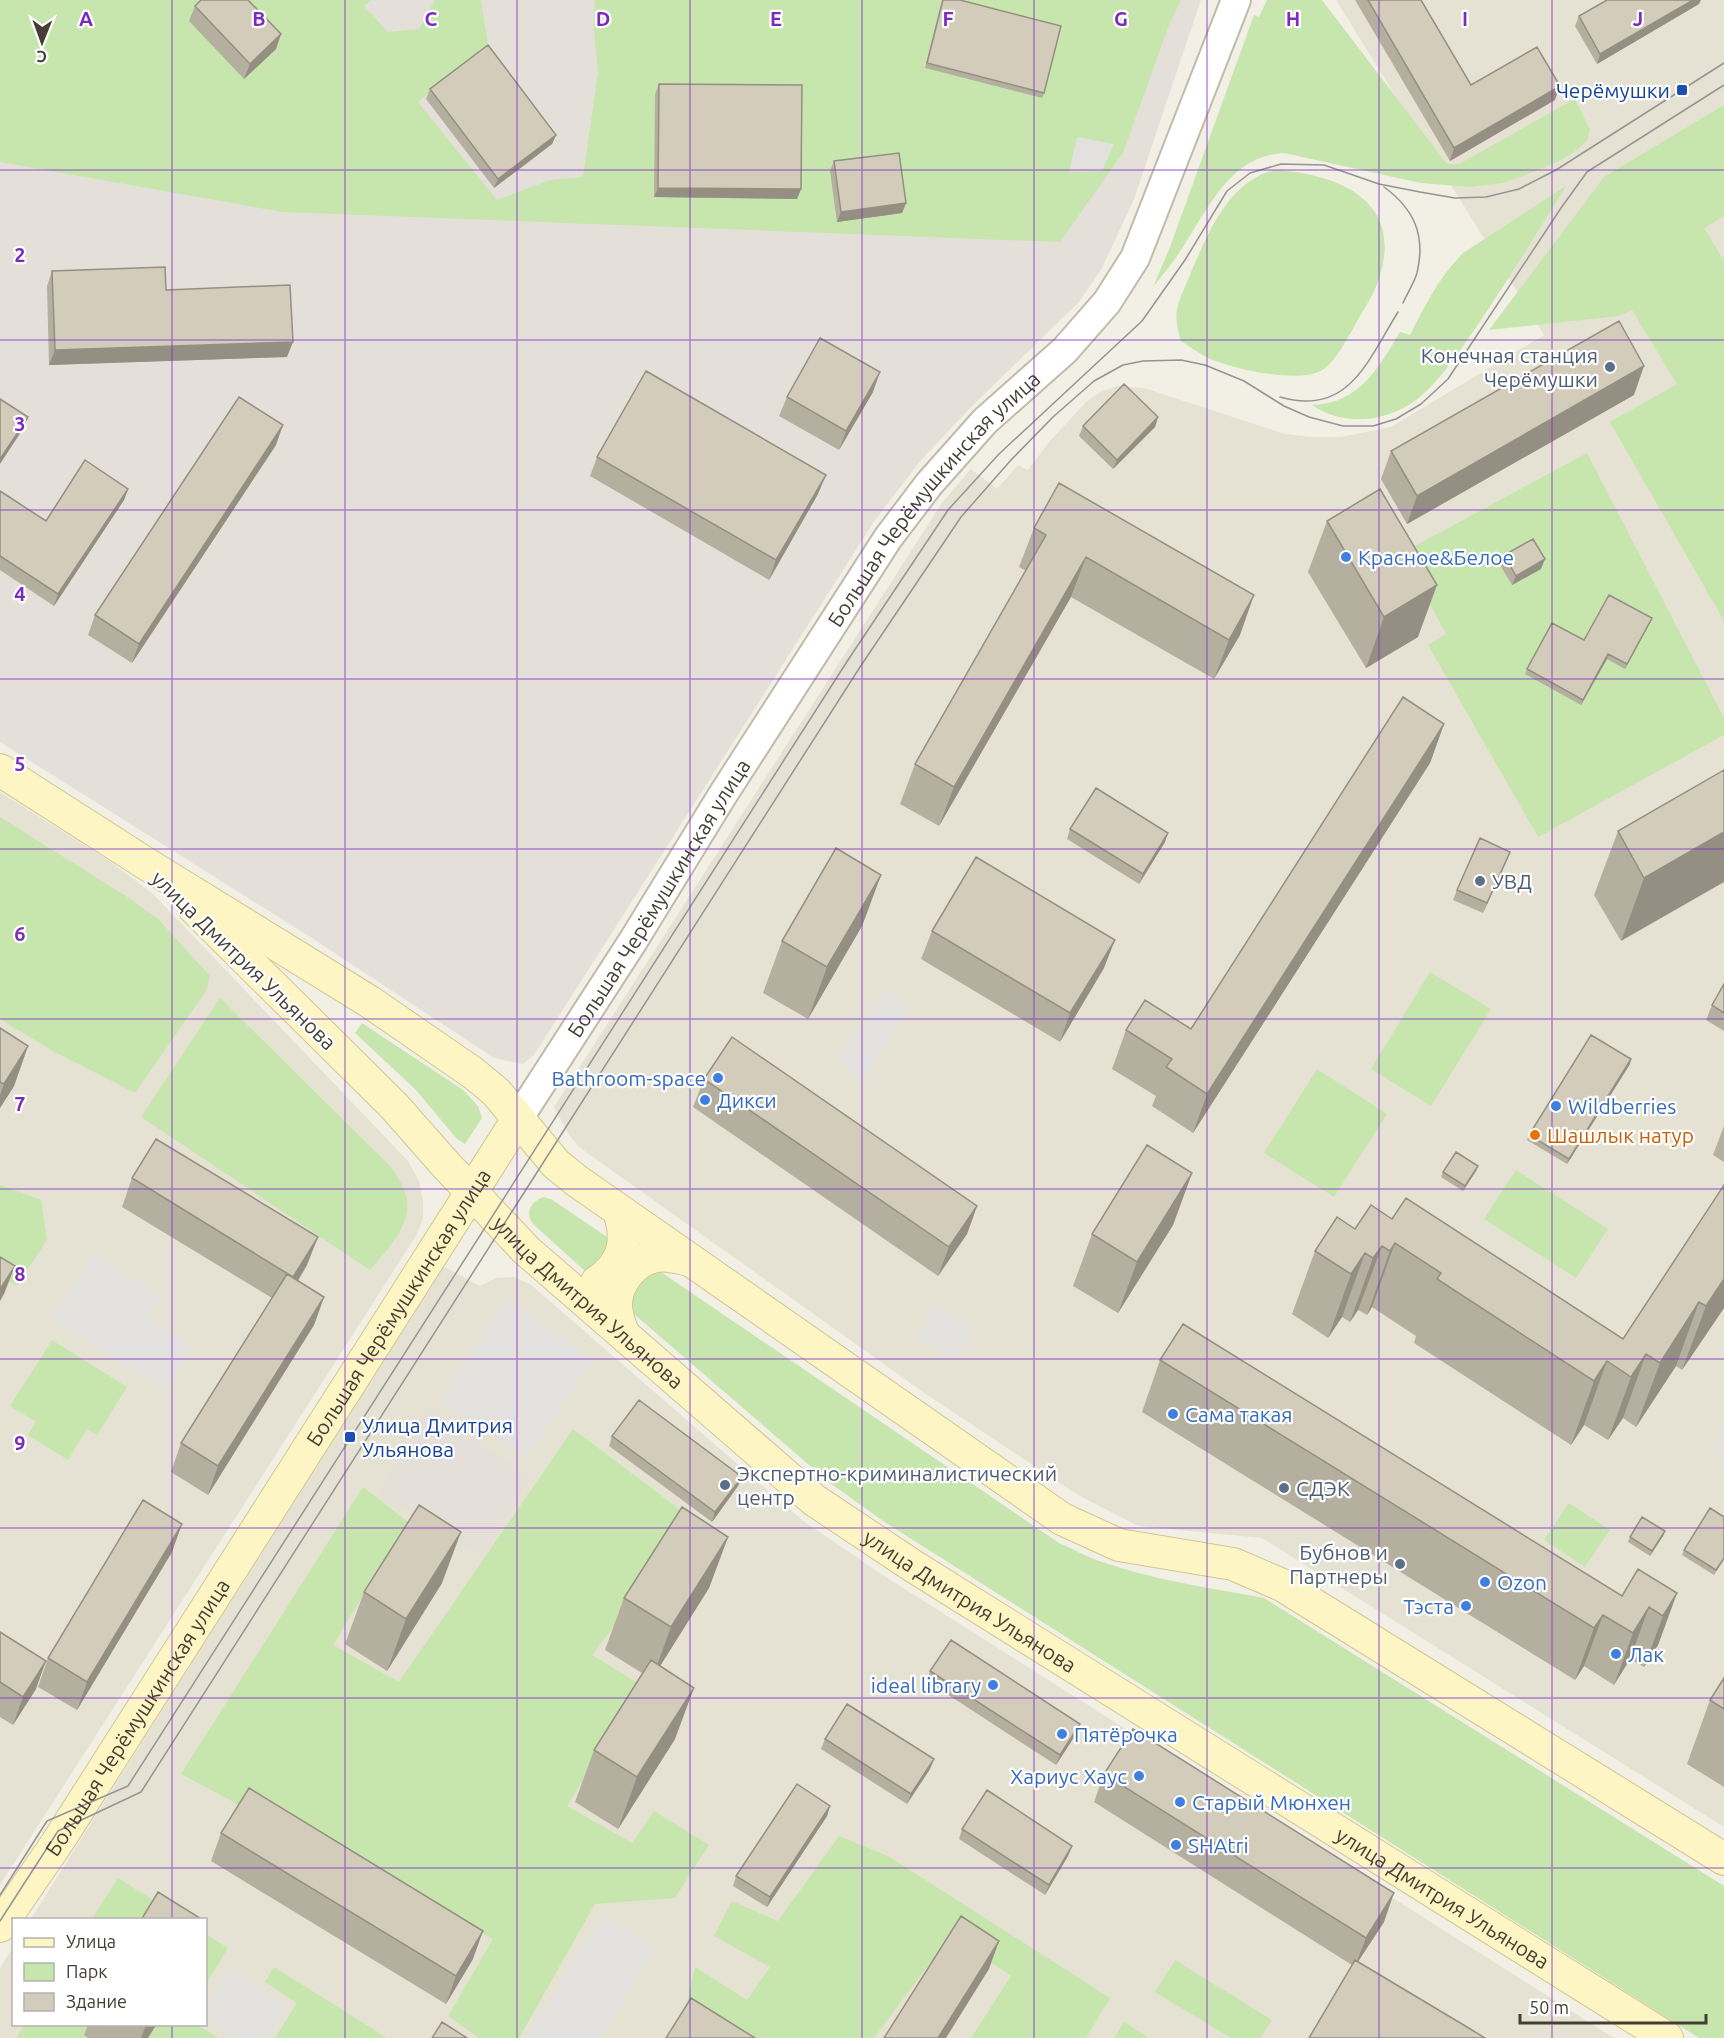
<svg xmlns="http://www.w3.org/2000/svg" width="1724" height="2038" viewBox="0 0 1724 2038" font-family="Ubuntu,sans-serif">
	<rect width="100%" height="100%" fill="#f2efe4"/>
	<path fill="#e6e2d3" d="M1336,0h388v1827l-462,-289 -124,-12 -60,-31 -155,-103 -344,-245 -10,-12 -15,-28 388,-604 29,-34 26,20 21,-24 10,5 22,-29 36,-39 14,-10 17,-6 27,2 141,46 27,3h28l51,-10 153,-92z
		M0,792l108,68 45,34 255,267 11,20 4,19v19l-7,17 -416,649z
		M441,1265l39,21 16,-8 17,-1 17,7 272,236 79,54 733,464h-1614v-70l13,-21 1,77h192v-104l-175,-1z"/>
	<path fill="#e4e0d9" d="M0,0h1201l-67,199 -32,69 -23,34 -108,105 -49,52 -47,61 -341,535 -11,9 -29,-6 -176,-116 -318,-200z
		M428,1408l104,69 -49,80 -106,-65z"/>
	<path fill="#c6e6ae" d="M0,0h371l-7,6 24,26 31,-3 16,-29h46l7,45 -70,57 79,98 53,-20 33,-3 15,-104 -4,-45 1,-28h586l-12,25 -46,128 -63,89 -777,-30 -283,-50z
		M1267,0h55l125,164h12l116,-65 15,31 -3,11 -14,12 -14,8 -38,16 -18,6 -32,4 -50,-4 -137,-30c-52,3 -73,50 -98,89 -9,16 -21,30 -33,45l17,-40 84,-232 5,2z
		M1724,105v111l-20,12 20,33v360l-114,-199 67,-38 -45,-74 -13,6 -130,14 115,-153z
		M1275,170c63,4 128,30 105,105 -4,15 -12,28 -20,41 -8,14 -23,44 -36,53 -23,16 -91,0 -116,-11 -9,-5 -18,-11 -27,-17 -3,-10 -6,-22 -4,-32 3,-13 10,-26 15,-39 17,-39 37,-89 83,-100z
		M1566,186c-29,47 -58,94 -89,140 -18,25 -36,55 -61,74 -30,22 -72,27 -104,5 47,-1 67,-38 88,-73l10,3c15,-29 29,-58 53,-82z
		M1587,453l137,265v17l-186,102 -110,-192 18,-11 -44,-81z
		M0,817l129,81 29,21 52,57 -4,15 -71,102 -82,-42 -53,-32z
		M1430,972l61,37 -60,97 -60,-37z
		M220,998l170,168c5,7 10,14 13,21 15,33 -13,59 -33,83l-229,-153z
		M362,1023l101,67 15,16 4,12 -17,26 -9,-6 -40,-48 -61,-57z
		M1317,1069l70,45 -53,83 -70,-44z
		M1516,1170l92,59 -32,49 -92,-59z
		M0,1185l41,15 6,40 -30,46 -17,-10z
		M543,1197l8,2 56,38 6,10 -27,25 -53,-48c-8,-12 -3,-21 10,-27z
		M655,1268l404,275c14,6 28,14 43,19 52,18 108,26 162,36l460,288v152h-25l-816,-517 -53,-38 -203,-175 -2,-21z
		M52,1340l75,47 -30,48 -10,-6 -19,31 -40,-25 8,-13 -26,-16z
		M573,1429l122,92 -103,134 49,30 -74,121 65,37 22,-32 55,34 -34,53 -80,6 -76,134h-40l-31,-22 45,-77 -312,-165 182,-287 45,35 -75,123 66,37z
		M1569,1503l41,27 -25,37 -41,-27z
		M839,1836l49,20 222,142 -24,40h-115l40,-62 -60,-41 -77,103h-151l-39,-22 11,-49 52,33 23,-33 -56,-31 18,-35 46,20z
		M118,1878l65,41 -92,1z
		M206,1934l22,14 -22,36z
		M1175,1960l97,60 -12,18h-29l-76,-46z
		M274,1967l107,67 5,4h-111l22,-35 -32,-21z
		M1124,2022l25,16h-35z
		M25,2024l172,1 22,13h-203z"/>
	<path fill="#e2e1dd" d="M1077,137l37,7 -12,27 -33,1z
		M885,990l26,18 -48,72 -26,-18z
		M93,1253l68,42 -15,23 47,30 -27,43 -114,-72z
		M507,1298l85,62 -65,98 -88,-56z
		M934,1306l40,21 -17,32 -40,-21z
		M1724,1431v31l-14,-9z
		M603,1916l53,34 -56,88h-74z
		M229,1969l59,37 -21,32h-32l-29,-18v-13z"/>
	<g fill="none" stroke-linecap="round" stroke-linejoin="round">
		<g stroke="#c0bbaa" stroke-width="32">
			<g id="tertiary">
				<path id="s1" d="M518,1119l115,-178 89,-145 166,-258 41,-54 56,-63 80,-71 42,-48 28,-44 101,-258"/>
			</g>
		</g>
		<g stroke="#d1c795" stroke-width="34">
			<g id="secondary">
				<path d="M0,770l145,93 225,139 103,71 23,19 60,72 21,17 485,338 57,26 114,19 49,21 442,274"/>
				<path id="s2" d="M194,908l200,198 52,59 80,85 288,250 99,66 754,472"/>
				<path d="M597,1282c27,-18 32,-41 22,-71"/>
				<path d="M623,1333c-4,-10 -8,-21 -7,-32 2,-21 20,-42 41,-45 11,-2 23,2 33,4"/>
				<path id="s3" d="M0,1926l57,-83 461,-724"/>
			</g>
		</g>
		<use href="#tertiary" stroke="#fff" stroke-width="28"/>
		<use href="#secondary" stroke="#fdf5c3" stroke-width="32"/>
		<path stroke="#949494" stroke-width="1.5" d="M1384,187c30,22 42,48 33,86 -3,10 -10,21 -14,30
			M1280,397c69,20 88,-37 118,-85
			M0,1895l47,-74 81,-35 720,-1126 100,-150 51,-56 143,-133 43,-61 42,-69 23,-18 31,-9 43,1 55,19 41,8 35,6 31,-1 33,-8 37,-19 168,-107
			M0,1921l58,-90 83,-39 719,-1125 101,-150 50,-57 42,-43 41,-36 29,-16 20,-4 38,-1 24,5 39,16 40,25 25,11 34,9h30l23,-7 25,-15 27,-25 113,-171 26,-36 137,-87"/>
	</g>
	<path fill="#b5afa0" d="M942,0l102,93 -2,5 -117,-30z
		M1355,0h66l50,85 84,15 -105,61z
		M1699,4l-102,60 -22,-38 4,-10z
		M195,6l86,28 -5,15 -32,30 -55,-58z
		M659,84l142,105 -4,10 -143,-2 1,-103z
		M430,89l126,46 -4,9 -58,44 -68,-89z
		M834,161l72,42 -4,10 -65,9 -7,-51z
		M52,271l114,19 121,67 -238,8 -2,-79z
		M873,392l-34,58 -60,-34 8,-19z
		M1634,395l-227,129 -26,-45 10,-28z
		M1158,417l-3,10 -42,42 -34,-33 4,-10z
		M276,445l-144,218 -44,-28 7,-20z
		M597,457l221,37 -49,86 -179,-104z
		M128,489l-4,11 -70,106 -54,-36v-79l46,30z
		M1327,521l91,116 -52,31 -58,-96z
		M1034,528l206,107 -26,44 -143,-82 -132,229 -39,-22 15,-40 111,-193 -7,-4z
		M1504,555l37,14 -29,16 -12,-20z
		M1652,618l-27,51 -18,-10 -26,46 -56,-31 2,-5 57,-29z
		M1444,724l-14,39 -237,370 -41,-27 4,-10 -44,-27 14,-39 65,-1z
		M1724,770l-103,171 -27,-46 24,-64z
		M1070,829l95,13 -26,42 -72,-45z
		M1506,862l-23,51 -30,-13 4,-10z
		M881,875l-19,51 -54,93 -45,-26 19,-52z
		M932,931l172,37 -44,74 -139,-83z
		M1724,984v47l-18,-11 6,-15z
		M0,1028l28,18 -14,40 -14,22z
		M1630,1064l-63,100 -40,-24 2,-5z
		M704,1079l273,127 -10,28 -29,42 -245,-169z
		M1724,1126v36l-11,-7z
		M1476,1171l-13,20 -22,-14 2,-5z
		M1192,1173l-19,52 -55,88 -45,-27 19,-52z
		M132,1178l175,87 -9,16 26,16 -10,28 -106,170 -37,-23 10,-29 91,-145 -150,-91z
		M1724,1185v123l-42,62 -6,-4 -40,61 -13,-9 -15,22 -24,-15 -13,20 -157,-102 2,-7 -44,-29 -5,8 -9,-5 -8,12 -8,-5 -14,21 -36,-24 23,-63 40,-22 37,-10 231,120z
		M1160,1360l462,236 55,-3 -19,52 -14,22 -14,-8 -16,26 -30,-19 -9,14 -433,-268z
		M612,1436l130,41 -4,9 -26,36 -103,-76z
		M1665,1531l-2,5 -13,20 -22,-14 2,-5z
		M728,1537l-19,51 -49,78 15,73 -57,90 -43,-27 19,-52 48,-77 -37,-23 19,-52z
		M1684,1550l40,10 -10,15 -32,-20z
		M172,1552l-95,158 -39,-23 10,-29z
		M442,1583l-55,88 -42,-27 19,-52z
		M0,1632l36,57 -23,36 -13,-8z
		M930,1671l150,53 -4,10 -20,31 -129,-84z
		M1724,1678v109l-37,-23 23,-64z
		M825,1739l105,30 -23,35 -86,-55z
		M1104,1774l280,148 -26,40 -6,3 -258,-163z
		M830,1806l-3,10 -60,91 -34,-21 3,-10z
		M962,1829l110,17 -4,10 -23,39 -86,-56z
		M221,1833l252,126 -27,45 -235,-143z
		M88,2025h68l-8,13h-60l-4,-3z"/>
	<path fill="#948f82" d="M1693,0h8l-2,4 -102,60 3,-10z
		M281,34l-5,15 -32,30 6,-15z
		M1560,86l-5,14 -105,61 4,-13z
		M556,135l-4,9 -58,44 4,-9z
		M658,188l143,1 -4,10 -143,-2z
		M906,203l-4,10 -65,9 4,-10z
		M293,342l-6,15 -238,8 6,-15z
		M1644,366l-10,29 -227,129 10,-28z
		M880,372l-7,20 -34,58 7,-19z
		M28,417l-5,12 -23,35v-5z
		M1158,417l-3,10 -42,42 4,-9z
		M283,425l-7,20 -144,218 7,-19z
		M826,475l-8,19 -49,86 7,-20z
		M128,489l-4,11 -70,106 4,-12z
		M1086,557l-15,40 -132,229 15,-39z
		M1545,559l-4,10 -29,16 4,-9z
		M1437,585l-19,52 -52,31 18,-51z
		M1254,595l-14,40 -26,44 15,-39z
		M1652,618l-2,5 -25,46 2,-5z
		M1608,654l-1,5 -26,46 2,-5z
		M1444,724l-14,39 -237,370 14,-39z
		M1724,832v50l-103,59 23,-63z
		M1168,833l-3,9 -26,42 4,-10z
		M1510,852l-4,10 -23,51 4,-10z
		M881,875l-19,51 -54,93 19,-52z
		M1115,940l-11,28 -44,74 10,-29z
		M28,1046l-14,40 -14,22v-13l4,-11z
		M1631,1059l-1,5 -63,100 2,-5z
		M1478,1166l-2,5 -13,20 2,-5z
		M1192,1173l-19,52 -55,88 19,-51z
		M977,1206l-10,28 -29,42 11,-29z
		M318,1237l-11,28 -24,40 10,-28z
		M1395,1243l-23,64 -5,8 23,-64z
		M1382,1246l-24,64 -8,12 23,-64z
		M1365,1253l-23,64 -14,21 23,-64z
		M15,1266l-11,28 -4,7v-12z
		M1724,1279v29l-42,62 24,-64z
		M324,1297l-10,28 -106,170 10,-29z
		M1699,1302l-23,64 -40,61 24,-64z
		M1646,1354l-23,64 -15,22 23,-63z
		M1607,1361l-23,64 -13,20 23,-64z
		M742,1477l-4,9 -26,36 3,-10z
		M182,1524l-10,28 -95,158 10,-28z
		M1665,1531l-2,5 -13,20 2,-5z
		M461,1532l-19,51 -55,88 19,-52z
		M728,1537l-19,51 -57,91 19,-52z
		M1677,1593l-19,52 -14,22 19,-51z
		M1649,1607l-19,52 -16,26 19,-52z
		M1603,1615l-19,51 -9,14 19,-52z
		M46,1661l-10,28 -23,36 10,-28z
		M694,1688l-19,51 -57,90 19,-52z
		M1080,1724l-4,10 -20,31 4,-10z
		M934,1759l-4,10 -23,35 4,-10z
		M830,1806l-3,10 -60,91 3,-10z
		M1072,1846l-4,10 -23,39 4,-10z
		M1394,1893l-10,29 -29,44 11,-28z
		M483,1931l-10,28 -27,45 10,-28z
		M999,1941l-10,28 -43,69h-8z
		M146,2025h10l-8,13h-7z"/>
	<path fill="#d3ccba" stroke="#948f82" stroke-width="1.5" d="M201,0h47l33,34 -31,30 -55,-58z
		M943,0h17l101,26 -17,67 -117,-30z
		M1368,0h53l50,85 66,-38 23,39 -106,62z
		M1607,0h86l-93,54 -21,-38z
		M488,45l68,90 -58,44 -68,-90z
		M659,84l143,1 -1,104 -143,-1z
		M899,153l7,50 -65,9 -7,-51z
		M165,267l1,23 124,-5 3,57 -238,8 -3,-79z
		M1619,321l25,45 -227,130 -26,-45z
		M820,338l60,34 -34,59 -59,-34z
		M646,371l180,104 -50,85 -179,-103z
		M1124,384l34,33 -41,43 -34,-34z
		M239,397l44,28 -144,219 -44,-29z
		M0,399l28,18 -28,42z
		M85,460l43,29 -70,105 -58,-38v-65l46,30z
		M1059,483l195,112 -25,45 -143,-83 -132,230 -39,-23 131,-229 -12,-7z
		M1380,489l57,96 -53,32 -57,-96z
		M1533,539l12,20 -29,17 -12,-21z
		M1609,595l43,23 -25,46 -19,-10 -25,46 -56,-31 25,-46 32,17z
		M1403,697l41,27 -237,370 -41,-27 6,-8 -46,-29 19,-30 46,29z
		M1724,770v62l-80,46 -26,-47z
		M1096,788l72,45 -25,41 -73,-45z
		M1480,838l30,14 -23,51 -30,-13z
		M836,848l45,27 -54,92 -45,-26z
		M976,857l139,83 -45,73 -138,-82z
		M1724,984v29l-12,-8z
		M0,1028l28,18 -24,38 -4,-2z
		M1591,1035l40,24 -62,100 -40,-24z
		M732,1037l245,169 -28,41 -245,-168z
		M156,1139l162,98 -25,40 -161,-99z
		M1147,1145l45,28 -55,89 -45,-28z
		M1456,1152l22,14 -13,20 -22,-14z
		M1724,1185v94l-18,27 -7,-4 -39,61 -14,-9 -15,23 -24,-16 -13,20 -157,-102 4,-6 -46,-30 -5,8 -8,-5 -9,12 -8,-5 -14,21 -36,-23 22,-34 18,12 16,-24 21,14 14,-21 217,141z
		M0,1257l15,9 -15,23z
		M287,1274l37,23 -106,169 -37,-23z
		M1183,1324l439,272 16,-27 39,24 -14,23 -14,-9 -16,26 -30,-18 -9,13 -434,-268z
		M639,1400l103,77 -27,35 -103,-76z
		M143,1500l39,24 -95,158 -39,-24z
		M419,1505l42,27 -55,87 -42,-27z
		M682,1507l46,30 -57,90 -47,-29z
		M1710,1508l14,9v41l-8,12 -32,-20z
		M1642,1517l23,14 -13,20 -22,-14z
		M0,1632l46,29 -23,36 -23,-15z
		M951,1640l129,84 -20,31 -130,-84z
		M651,1660l43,28 -57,89 -43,-27z
		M1724,1678v31l-14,-9z
		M847,1704l87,55 -23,35 -86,-55z
		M1133,1729l261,164 -28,45 -262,-164z
		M797,1784l33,22 -60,91 -34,-21z
		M249,1788l234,143 -27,45 -235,-143z
		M987,1790l85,56 -23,39 -87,-56z
		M158,1892l45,28h-62z
		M961,1916l38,25 -61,97h-54z
		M1355,1960l112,67 18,11h-176z
		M691,1998l64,40h-89z
		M442,2022l25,16h-35z"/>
	<path fill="none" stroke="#7b2cbf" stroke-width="1.5" stroke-opacity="0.55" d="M172,0v1920M345,0v2038M517,0v2038M690,0v2038M862,0v2038M1034,0v2038M1207,0v2038M1379,0v2038M1552,0v2038M0,170h1724M0,340h1724M0,510h1724M0,679h1724M0,849h1724M0,1019h1724M0,1189h1724M0,1359h1724M0,1528h1724M0,1698h1724M0,1868h1724M172,2024v14"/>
	<g fill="#1a4fb4" stroke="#fff" stroke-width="2">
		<rect x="1676" y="84" width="12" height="12" rx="3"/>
		<rect x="344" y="1431" width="12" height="12" rx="3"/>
	</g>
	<g fill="#5c6f8a" stroke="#fff" stroke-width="2">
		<circle cx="1610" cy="367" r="6"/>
		<circle cx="1480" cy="881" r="6"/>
		<circle cx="725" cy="1485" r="6"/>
		<circle cx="1284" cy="1488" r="6"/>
		<circle cx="1400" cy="1564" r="6"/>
	</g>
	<g fill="#3f7fe0" stroke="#fff" stroke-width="2">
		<circle cx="1346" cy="557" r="6"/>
		<circle cx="718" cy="1078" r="6"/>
		<circle cx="705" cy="1100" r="6"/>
		<circle cx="1556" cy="1106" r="6"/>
		<circle cx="1173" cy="1414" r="6"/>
		<circle cx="1485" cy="1582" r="6"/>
		<circle cx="1466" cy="1606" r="6"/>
		<circle cx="1616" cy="1654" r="6"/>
		<circle cx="993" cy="1685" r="6"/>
		<circle cx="1062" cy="1734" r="6"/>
		<circle cx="1139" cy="1776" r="6"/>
		<circle cx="1180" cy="1802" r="6"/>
		<circle cx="1176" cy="1845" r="6"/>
	</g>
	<circle fill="#e8710a" stroke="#fff" stroke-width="2" cx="1535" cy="1135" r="6"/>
	<g text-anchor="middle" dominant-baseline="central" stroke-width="4.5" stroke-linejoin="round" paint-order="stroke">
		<g font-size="21" fill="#164399" stroke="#fff" text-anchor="end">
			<text x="1670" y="90">Черёмушки</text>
			<text x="362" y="1425" text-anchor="start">Улица Дмитрия<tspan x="362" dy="24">Ульянова</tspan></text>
		</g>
		<g font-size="21" fill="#4e5e75" stroke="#fff" text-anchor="start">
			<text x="1598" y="355" text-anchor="end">Конечная станция<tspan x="1598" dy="24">Черёмушки</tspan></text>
			<text x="1492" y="881">УВД</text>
			<text x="737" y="1473">Экспертно-криминалистический<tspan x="737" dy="24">центр</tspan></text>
			<text x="1296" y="1488">СДЭК</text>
			<text x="1388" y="1552" text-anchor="end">Бубнов и<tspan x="1388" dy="24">Партнеры</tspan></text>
		</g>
		<g font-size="21" fill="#443f34" stroke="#fff">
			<text stroke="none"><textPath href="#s1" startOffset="748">Большая Черёмушкинская улица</textPath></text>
			<text stroke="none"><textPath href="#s1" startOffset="262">Большая Черёмушкинская улица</textPath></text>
			<text transform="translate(244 960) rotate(44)">улица Дмитрия Ульянова</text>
			<text stroke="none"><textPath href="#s2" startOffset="558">улица Дмитрия Ульянова</textPath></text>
			<text stroke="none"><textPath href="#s3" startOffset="736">Большая Черёмушкинская улица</textPath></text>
			<text stroke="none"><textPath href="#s2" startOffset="1044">улица Дмитрия Ульянова</textPath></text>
			<text stroke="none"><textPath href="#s3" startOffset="250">Большая Черёмушкинская улица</textPath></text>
			<text stroke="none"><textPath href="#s2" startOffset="1602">улица Дмитрия Ульянова</textPath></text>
		</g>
		<g font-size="21" fill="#366cbe" stroke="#fff" text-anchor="start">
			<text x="1358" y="557">Красное&amp;Белое</text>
			<text x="706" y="1078" text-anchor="end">Bathroom-space</text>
			<text x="717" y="1100">Дикси</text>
			<text x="1568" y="1106">Wildberries</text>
			<text x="1185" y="1414">Сама такая</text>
			<text x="1497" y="1582">Ozon</text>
			<text x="1454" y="1606" text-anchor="end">Тэста</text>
			<text x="1628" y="1654">Лак</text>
			<text x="981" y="1685" text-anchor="end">ideal library</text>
			<text x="1074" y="1734">Пятёрочка</text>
			<text x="1127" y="1776" text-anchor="end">Хариус Хаус</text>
			<text x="1192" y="1802">Старый Мюнхен</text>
			<text x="1188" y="1845">SHAtri</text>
		</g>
		<g font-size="21" fill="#c56008" stroke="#fff" text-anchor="start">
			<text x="1547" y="1135">Шашлык натур</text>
		</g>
	</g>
	<g font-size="20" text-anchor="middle" font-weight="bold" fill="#7b2cbf" stroke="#fff" stroke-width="4.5" stroke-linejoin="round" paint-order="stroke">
		<text x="86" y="26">A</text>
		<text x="259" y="26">B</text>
		<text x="431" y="26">C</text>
		<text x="603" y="26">D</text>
		<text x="776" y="26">E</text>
		<text x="948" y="26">F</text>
		<text x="1121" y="26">G</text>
		<text x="1293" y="26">H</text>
		<text x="1465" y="26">I</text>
		<text x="1638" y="26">J</text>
		<text x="20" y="262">2</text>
		<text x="20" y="431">3</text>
		<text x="20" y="601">4</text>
		<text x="20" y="771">5</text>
		<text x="20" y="941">6</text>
		<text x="20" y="1111">7</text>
		<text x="20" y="1281">8</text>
		<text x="20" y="1450">9</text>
	</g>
	<rect x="12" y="1918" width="195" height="108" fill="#ffffff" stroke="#b4b2ae" stroke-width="1.5"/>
	<rect x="24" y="1938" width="30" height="9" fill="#fdf5c3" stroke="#b4b2ae" stroke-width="1.5"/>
	<text x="66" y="1948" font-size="18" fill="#443f34">Улица</text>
	<rect x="24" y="1963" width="30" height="18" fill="#c6e6ae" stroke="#b4b2ae" stroke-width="1.5"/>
	<text x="66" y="1978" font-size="18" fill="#443f34">Парк</text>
	<rect x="24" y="1993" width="30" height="18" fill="#d3ccba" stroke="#b4b2ae" stroke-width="1.5"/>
	<text x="66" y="2008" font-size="18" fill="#443f34">Здание</text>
	<g transform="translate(42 42) rotate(181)" stroke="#ffffff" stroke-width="4.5" paint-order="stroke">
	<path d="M0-4.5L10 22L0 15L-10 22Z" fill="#443f34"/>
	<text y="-9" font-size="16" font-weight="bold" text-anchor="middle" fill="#443f34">С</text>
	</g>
	<path d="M1520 2014v9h186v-9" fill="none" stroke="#443f34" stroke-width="3"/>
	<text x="1529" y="2014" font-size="18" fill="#443f34" stroke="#ffffff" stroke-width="4.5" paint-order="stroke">50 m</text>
</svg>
